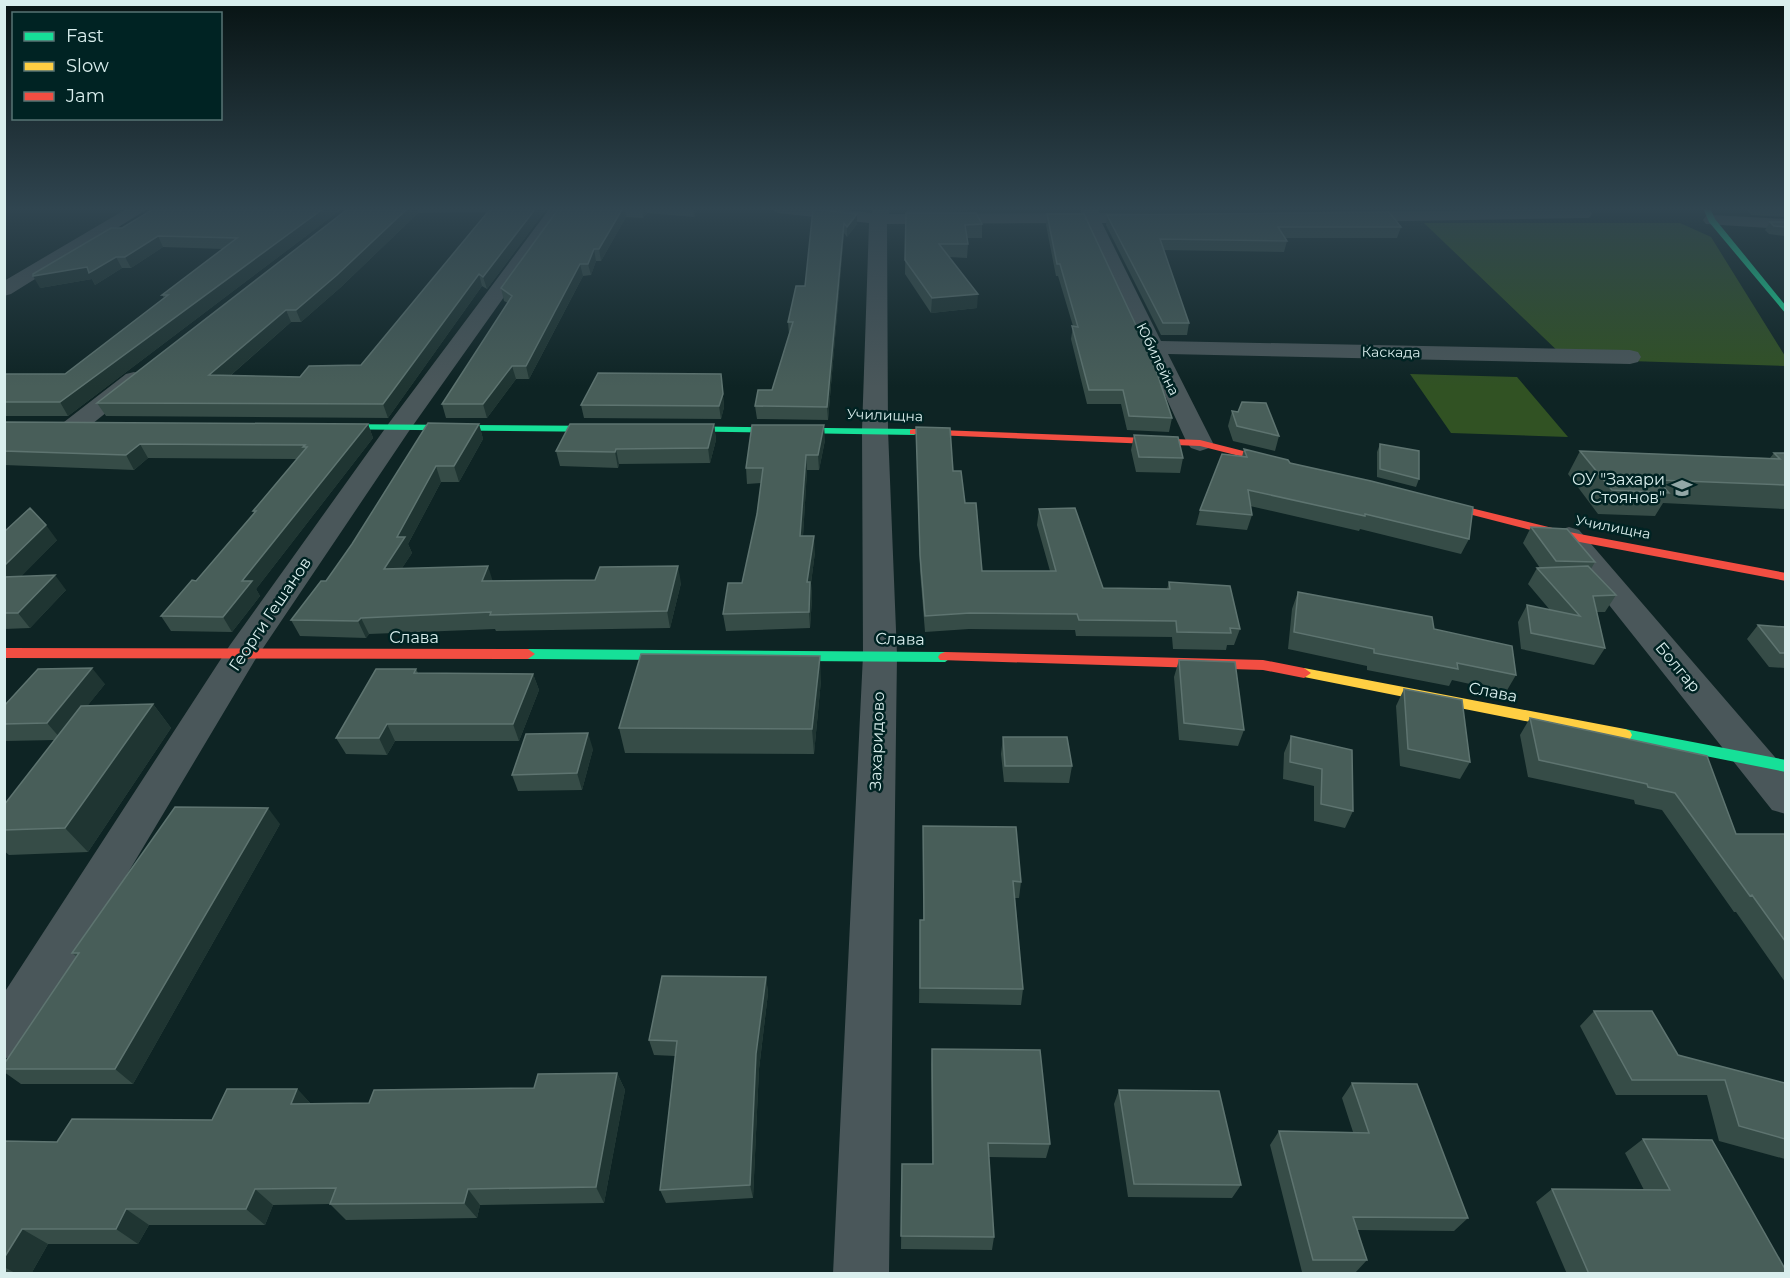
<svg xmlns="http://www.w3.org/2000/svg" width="1790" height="1278" viewBox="0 0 1790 1278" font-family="Montserrat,sans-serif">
	<rect width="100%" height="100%" fill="#0e2424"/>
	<path fill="#315223" d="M1424,223h256l31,14 74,119v10l-219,-7z
		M1410,374l107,3 51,60 -117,-4z"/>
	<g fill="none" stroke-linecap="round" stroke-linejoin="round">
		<path fill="#4a575a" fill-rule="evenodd" d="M128,208h21l-138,86 -7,2v-15z
			M550,208h17l-158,223 -154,229 -234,392 -17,7v-66l226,-348 159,-222z
			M770,208h58l44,5 1,-5h17l-1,6 192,-1v-5h17l1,5 59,1 3,4 -3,4 -6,1h-50l59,118 469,9 8,2 3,5 -3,5 -8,2 -462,-10 45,89 -4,5 -9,3 -9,-3 -4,-5 -42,-91 -5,-5 1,-2 -56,-122 -198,1 1,206 9,225 -8,619h-56l30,-619 -1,-225 7,-207 -91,-10z
			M1583,209l6,1 3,4 -3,4 -241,4 -6,-1 -3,-4 3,-4 6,-1z
			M1712,215l74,4v10l-80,-5 -3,-4 3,-4z
			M134,372l8,2 4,5 -4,5 -60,48 -9,3 -9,-3 -4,-5 4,-5 62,-48z
			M1569,527l10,3 207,240v44l-14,-4 -213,-268 -5,-6 5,-6z"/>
		<path fill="#16e098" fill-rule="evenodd" d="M1703,208h7l5,11 71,87v8l-77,-92z
			M324,424l288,2 5,3 -5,3 -292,-3v-4z
			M669,426l245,3 5,3 -5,3 -249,-4v-4z
			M528,649l417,3 7,5 -7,5 -417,-3 -7,-5z
			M1625,729l161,31v12l-166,-33 -2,-4 2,-4z"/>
		<path fill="#ffcf43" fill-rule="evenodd" d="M1304,668l321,61 5,2 2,4 -2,4 -5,2 -326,-65 -2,-3 2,-3z"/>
		<path fill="#f24e42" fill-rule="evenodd" d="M914,429l286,11 91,23 1,2 -5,3 -87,-22 -290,-12v-4z
			M1430,498l139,34 217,41v8l-217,-41 -143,-37v-4z
			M4,648l524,1 7,5 -7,5 -524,-1z
			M945,652l318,8 41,8 7,5 -7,5 -41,-8 -323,-10 -2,-3 2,-3z"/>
	</g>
	<path fill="#364c47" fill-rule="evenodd" d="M155,208h188l-275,208h-64v-42h61l99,-76 -2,-3 61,-46 -60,-2 -32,21h-9l-27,17 -3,-6 -52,9 82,-60z
		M349,208h198l-60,81 -5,-3 -94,132 -282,-2 -9,-13zM488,212l-127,153 -61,12 -70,-1 61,-54h10l40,-35 77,-74z
		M559,208h138l-3,9 -47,-4 -4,5 -17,-1 -25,44h-5l-5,14 -8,1 -54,103h-13l-29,39h-41l-4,-14 66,-101 -4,-2 -3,-13z
		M850,208h19l-1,2z
		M907,208h61v3l-61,1z
		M1042,208h38l-1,2h-36z
		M1099,208h230l-229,2z
		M1745,208h40v9l-34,-2z
		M813,209l44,5v10l-10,13 -3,-4 -16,187 -71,-1 -2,-13 17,-16 17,-56 -1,-12 17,-36z
		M906,213l76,11v14h-15l1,6 -1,14 -18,-1 28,51 -46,5 -26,-39z
		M1047,214l125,204 -3,14 -42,-2 -6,-26h-34l-16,-65 2,-13 -15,-50h-2l-10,-51z
		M1107,215l294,12 -4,11h-112l2,3 -3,11 -121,-2 26,73 -2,12h-26l-55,-110z
		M1770,222h15v14l-16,-2 -4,-4z
		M721,374l3,33 -3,12 -137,-1 -3,-13z
		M1232,411l6,1 41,24 -4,15 -42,-10 -5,-15z
		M4,422l364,2 5,14 -117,151 4,7 -28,36 -61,-1 -10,-15 35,-35 58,-68 -1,-2 45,-52 -150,-1 -14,12 -130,-5z
		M479,424l4,15 -24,43h-18l-33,62 4,9 -10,15 91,13 188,2 -11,45 -174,3 -1,-2 -126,5 -3,4 -66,-2 -9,-16 35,-39 26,-37z
		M714,424l2,16 -6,23 -91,1 -1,4 -58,-2 -4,-15z
		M916,427l37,44 12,32 17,68h68l-13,-46 2,-16 64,79 64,1 2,-7 71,47 -6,16h-7l-1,5 -53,-1 -1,-12 -96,-1 -1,-6 -106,-1 -44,3 -5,-61z
		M1134,435l49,23 -3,15 -44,-1 -5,-22z
		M825,440l-6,30h-12l-4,66 12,16 -4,31 1,15 -2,30 -84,3 -3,-17 19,-31 15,-69 4,-31 -14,1 -1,-16z
		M1380,444l39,35 -3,8 -39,-10v-25z
		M1244,449l46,14 179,76 -8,15 -101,-25 -1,2 -109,-25 2,9 -5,15 -51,-5 4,-15 42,-53z
		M1580,451l190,7 4,-5h11v56l-122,-6 -8,13 -57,-2 -30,-40z
		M1531,527l64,35 -4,7 25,26 -11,17h-8l8,36 -11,17 -73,-16 -3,-27 9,-17 23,5 -22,-26 9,-16h3l-17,-25z
		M4,532l53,8 -36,36 45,14 -36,38 -26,1z
		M1298,592l136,37 82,46 -10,17 -54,-12 -3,6 -82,-16v-4l-79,-17 4,-40z
		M1758,625l27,2v41l-16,-1 -22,-28z
		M1179,660l65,70 -6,16 -59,-6 -5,-63z
		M416,669l2,4 115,1 6,16 -20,51h-124l-8,14 -41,-1 -10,-16z
		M821,680l-7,74 -189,-1 -6,-25z
		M105,684l-18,22 66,-2 18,24 -83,124 -79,3 -5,-4v-46l52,-65 -52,1v-35z
		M1404,689l66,73 -10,17 -60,-13 -4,-60z
		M1530,718l177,38 29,78 49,1v147l-49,-70h-2l-72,-102 -27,-6 -1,-4 -106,-23 -8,-42z
		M1291,736l61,14 1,61 -8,17 -31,-7v-35l-31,-7 1,-26z
		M1003,737l69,29 -3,17 -65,-1 -3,-28z
		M593,749l-11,41 -64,1 -6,-16z
		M280,824l-147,260h-112l-17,-12v-8l73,-107 -5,-4z
		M923,826l98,56 -2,16h-4l8,91 -2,16 -102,-2 1,-83h3z
		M766,977l2,16 -9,76 -6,129 -87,5 -6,-13 15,-134 -21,-1 -5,-15z
		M1594,1011l84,44 107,28v76l-66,-18 -12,-46h-91l-36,-69z
		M932,1049l118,95 -4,14 -57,-1 5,80 -2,13 -91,-1 1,-85h30l-1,-100z
		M617,1073l8,17 -21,113 -124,2 -3,13 -131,2 -16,-16 -57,1 -8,20h-116l-11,19h-90l-17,30h-27v-133l53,1 155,-22 85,-31 14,15 58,-1 165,-15z
		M1352,1083l116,135 -14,13 -97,-1 10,30 -12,13 -53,-1 -32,-127 9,-14 74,1 -11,-34z
		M1119,1090l122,95 -9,13 -104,-1 -14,-93z
		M1643,1139l142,135h-218l-31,-72 16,-13 92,1 -19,-37z"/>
	<path fill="#1f3532" d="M324,208h19l-275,208 -8,-14z
		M408,208h9l1,5 -77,74 -40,35 -5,-12z
		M536,208h11l-60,81 -4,-12z
		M623,208h2l1,9 -25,44 -2,-12z
		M642,208h4l1,5 -4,5z
		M693,208h4l-3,9z
		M857,214v10l-10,13v-10z
		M844,223v10l-16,187 -1,-13z
		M158,236l5,11 -32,21 -6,-11z
		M594,249l2,12 -5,14 -3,-11z
		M116,257l6,11 -27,17 -3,-6 -52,9 -7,-12z
		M580,264l3,12 -54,103 -3,-13z
		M479,274l3,12 -94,132 -5,-14z
		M978,294l-1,14 -46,5 1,-15z
		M286,310l5,12 -76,67 -6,-14z
		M512,366l4,13 -29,39 -4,-14z
		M721,374l3,33 -3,12 -2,-13z
		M368,424l5,14 -117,151 4,7 -28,36 -9,-15 19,-36z
		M479,424l4,15 -24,43 -5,-16z
		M714,424l2,16 -6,23 -2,-15z
		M824,425l1,15 -6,30 -1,-15z
		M140,444l8,14 -14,12 -8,-15z
		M616,449l3,15 -1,4 -3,-16z
		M806,455l1,15 -5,82 -2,-16z
		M436,466l5,16 -33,62 4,9 -21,32 -7,-16 13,-32z
		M46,525l11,15 -43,44 -10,2v-20z
		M814,536l1,16 -4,31 1,15 -2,30 -3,-46z
		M488,566l5,16 -11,-1z
		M678,566l3,17 -11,45 -3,-17z
		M55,575l11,15 -36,38 -12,-15z
		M361,618l8,16 -3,4 -8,-17z
		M820,656l1,24 -7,74 -2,-25z
		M92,668l13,16 -44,55 -14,-16z
		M533,674l6,16 -20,51 -6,-17z
		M153,704l18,24 -83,124 -23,-24z
		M387,724l8,17 -8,14 -8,-17z
		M588,733l5,16 -11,41 -5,-17z
		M268,808l12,16 -147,260 -18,-15z
		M766,977l2,16 -9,76 -6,129 -3,-13 6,-131z
		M617,1073l8,17 -21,113 -8,-16z
		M297,1089l16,17 -22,-2z
		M255,1189l18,16 -8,20 -19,-16z
		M468,1189l12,16 -3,13 -13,-15z
		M126,1209l23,16 -11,19 -22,-15z
		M22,1229l26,15 -17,30h-14l-13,-7v-9z"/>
	<path fill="#485e59" stroke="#5e7470" stroke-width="1.5" d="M155,208h169l-264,194h-56v-28h61l103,-79h-6l75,-57 -79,-2 -33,21h-9l-27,16 -2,-6 -54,9v-2l78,-46h11z
		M349,208h59l-71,67 -41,35h-10l-77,65 91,2 9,-11 52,-1 130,-157h45l-53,69 -4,-3 -96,130 -286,-1z
		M559,208h64l-24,41h-5l-6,15h-8l-54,102h-14l-29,38h-41l70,-108 -11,-8z
		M813,209l44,5 -10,13 -3,-4 -17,184 -72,-1 3,-16h14l21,-68h-5l8,-36h9z
		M1389,212l12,15h-123l9,14 -127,-2 29,84h-26l-56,-108z
		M906,213h70l6,11 -17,1 3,19h-29l39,50 -46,4 -27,-38z
		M1047,214h37l56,120 8,12 24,72 -43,-2 -6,-26h-34l-17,-64 6,1 -18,-63h-3z
		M1770,222h15v5l-11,-1z
		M598,373l123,1 2,20 -4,12 -138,-1z
		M1242,402l24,1 13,33 -42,-10 -5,-15 6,1z
		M4,422l364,2 -126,157h10l-29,36 -62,-1 31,-36 4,1 60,-70h-3l54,-64h-4l2,-2 -165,-1 -14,11 -122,-4z
		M428,423l51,1 -25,42h-18l-39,71h8l-21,32 104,-3 -6,15 113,-1 5,-13 78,-1 -11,45 -177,4 1,-3 -130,6 -3,3 -67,-1 30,-39h5l26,-37z
		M570,424h144l-6,24 -92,1 -1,3 -59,-1z
		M752,425h72l-6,30h-12l-6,81h14l-7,46h3l-1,30 -86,2 5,-31h14l15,-69 6,-46h-17z
		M916,427l34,1 3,43h8l4,32h11l6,68h74l-17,-62 36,-1 28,80 67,1 -1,-7 61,4 10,43 -10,-1 1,5 -54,-1 -1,-11 -97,-1 -2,-6 -107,-1 -45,3 -5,-61z
		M1134,435l44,2 5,21 -44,-1z
		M1380,444l39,7v28l-39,-10z
		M1244,449l44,11 2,3 81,18 102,26 -4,32 -104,-25v2l-117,-26 4,25 -52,-5 22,-56 25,3z
		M1580,451l200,8 -6,-6h11v32l-127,-5 11,13 -57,-3z
		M30,508l16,17 -42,41v-34z
		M1531,527l36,2 28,33 -39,-1z
		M1588,566l28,29 -23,1 12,52 -74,-15 -4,-28 53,11 -43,-48z
		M55,575l-37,38h-14v-36z
		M1298,592l134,25 2,12 78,17 4,29 -59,-12 1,6 -84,-16v-4l-80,-17z
		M1758,625l27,2v26h-5z
		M641,654l179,2 -8,73 -193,-1z
		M1179,660l56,2 9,68 -60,-7z
		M92,668l-45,55 -43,1v-18l34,-37z
		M376,669h40l-2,4 119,1 -20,50h-126l-8,14h-43z
		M1404,689l58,11 8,62 -62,-13z
		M153,704l-88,124 -61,2v-25l77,-99z
		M1530,718l177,38 29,78h49v107l-33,-46 -2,1 -75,-103 -27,-6 -1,-3 -108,-24z
		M588,733l-11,40 -65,2 14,-41z
		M1291,736l61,14 1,61 -32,-7 1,-35 -32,-7z
		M1003,737h64l5,29h-67z
		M175,807l93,1 -153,261h-111v-5l75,-111h-7z
		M923,826l93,1 5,55 -8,-1 10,108 -103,-1v-68h4z
		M662,976l104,1 -10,77 -6,131 -90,5 17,-149 -28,-1z
		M1594,1011h58l26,44 107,28v56l-46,-13 -14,-46h-93z
		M932,1049l108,1 10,94 -62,-1 6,94 -93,-1 1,-72h31z
		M617,1073l-21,114 -128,2 -4,14 -134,1 6,-16 -81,1 -9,20h-120l-10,20h-94l-18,29v-117l53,1 15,-23 140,1 15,-31h70l-6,15 78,-1 5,-13 160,-2 4,-14z
		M1352,1083l65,1 51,134 -115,-1 14,43h-54l-34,-129 90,2z
		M1119,1090l100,1 22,94 -107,-1z
		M1643,1139l69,1 73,129v5h-196l-37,-85 118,1z"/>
	<linearGradient id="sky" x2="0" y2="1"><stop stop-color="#081414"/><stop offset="0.54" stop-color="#304550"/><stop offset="1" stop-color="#304550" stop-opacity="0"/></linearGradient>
	<rect width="1790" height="387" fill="url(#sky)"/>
	<defs>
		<g id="school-bare" transform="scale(1.62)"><path d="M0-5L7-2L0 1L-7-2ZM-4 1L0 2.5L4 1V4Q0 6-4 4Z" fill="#92a7a7" stroke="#002323" stroke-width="2.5" paint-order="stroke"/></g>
	</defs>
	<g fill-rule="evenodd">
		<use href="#school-bare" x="1682" y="488"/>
	</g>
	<g text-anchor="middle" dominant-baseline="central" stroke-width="5" stroke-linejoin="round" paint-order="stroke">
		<g font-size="14" fill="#d9eeed" stroke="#002323">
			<text transform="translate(1391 352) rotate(1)">Каскада</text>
			<text transform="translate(1158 359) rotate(64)">Юбилейна</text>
			<text transform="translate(885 415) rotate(2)">Училищна</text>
			<text transform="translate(1613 527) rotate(11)">Училищна</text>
		</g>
		<g font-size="16" fill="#d9eeed" stroke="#002323" text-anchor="end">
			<text x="1665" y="479">ОУ "Захари<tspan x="1665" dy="18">Стоянов"</tspan></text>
		</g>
		<g font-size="16" fill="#d9eeed" stroke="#002323">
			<text transform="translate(270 614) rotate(-56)">Георги Гешанов</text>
			<text x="414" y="637">Слава</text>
			<text transform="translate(900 639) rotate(1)">Слава</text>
			<text transform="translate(1678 667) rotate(50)">Болгар</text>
			<text transform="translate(1493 692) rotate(11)">Слава</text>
			<text transform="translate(877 741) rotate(-88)">Захаридово</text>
		</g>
	</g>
	<rect width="1790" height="1278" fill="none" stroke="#d9eeed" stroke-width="12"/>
	<rect x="12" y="12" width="210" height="108" fill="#002323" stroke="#577474" stroke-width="1.5"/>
	<rect x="24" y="32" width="30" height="9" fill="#16e098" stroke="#577474" stroke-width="1.5"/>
	<text x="66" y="42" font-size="18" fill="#d9eeed">Fast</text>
	<rect x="24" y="62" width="30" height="9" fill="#ffcf43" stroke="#577474" stroke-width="1.5"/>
	<text x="66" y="72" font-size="18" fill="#d9eeed">Slow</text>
	<rect x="24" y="92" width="30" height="9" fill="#f24e42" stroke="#577474" stroke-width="1.5"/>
	<text x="66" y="102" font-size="18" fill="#d9eeed">Jam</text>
</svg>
